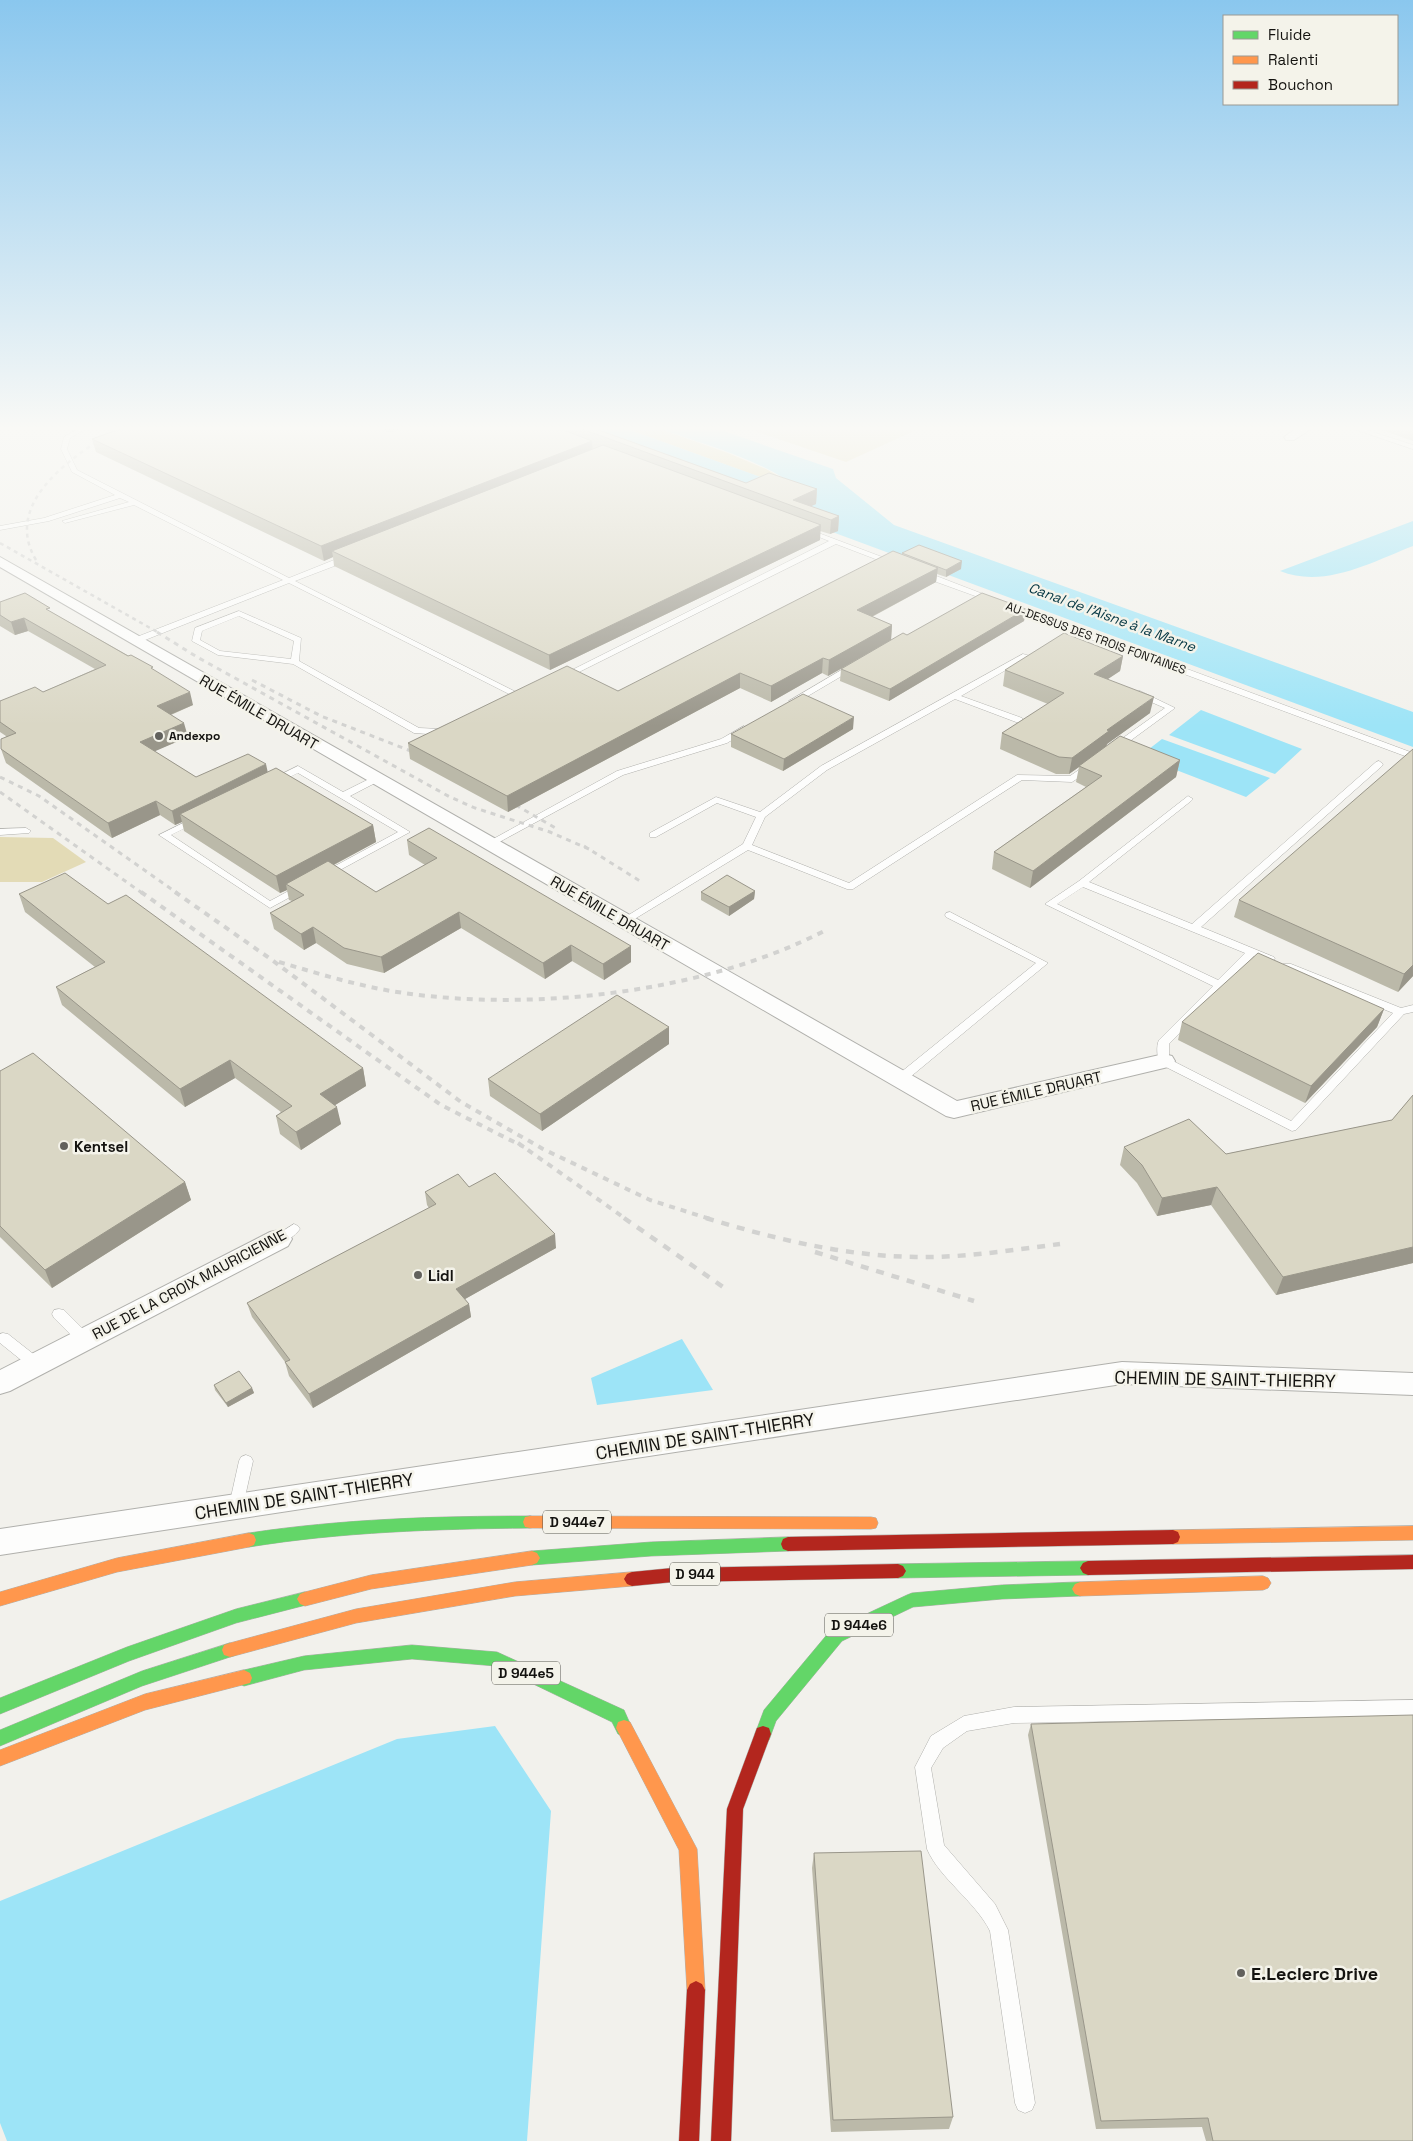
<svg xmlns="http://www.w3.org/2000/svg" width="1413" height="2141" viewBox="0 0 1413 2141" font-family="'Space Grotesk',sans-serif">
	<rect width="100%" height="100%" fill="#f2f1ec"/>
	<path fill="#e3dbb6" d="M740,426h185l-79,36z
		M0,837l53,1 33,24 -44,20h-42z"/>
	<path fill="#e0d7a8" d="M619,426h32l77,27 38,16 27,15 14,10z"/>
	<path fill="#9de4f7" d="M546,426h73l186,67c-43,-35 -103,-49 -154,-67h58l124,43 3,9 58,47 519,187v35z
		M1413,521v25c-41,16 -89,43 -133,25z
		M1201,710l101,39 -27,25 -106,-39z
		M1162,739l108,39 -24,19 -106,-41z
		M682,1339l31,51 -116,15 -6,-27z
		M495,1726l56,85 -24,330h-520l-7,-18v-222l397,-162z"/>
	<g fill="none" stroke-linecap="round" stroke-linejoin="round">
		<g stroke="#b0b0ac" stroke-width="1">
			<path id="lane" d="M83,426h8l-21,12 -3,11 10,21 212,108 55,-22h6v4l-55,21 231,116 -1,2h-6l-230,-116 -149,59h-6v-4l149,-58 -149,-75 -69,18 -3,-2 67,-19 -9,-4 -71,23 -49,9v-4l44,-8 71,-23 -43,-23 -11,-23 3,-12z
				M1345,426h10l58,19v4z
				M804,529h4l90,34 -7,2 -55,-21 -271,135 -7,-2 271,-136 -25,-10z
				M920,572h6l70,27 -7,2 -69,-25z
				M1009,605h6l398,148v6l-404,-150z
				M239,611l62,27 -2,23 120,67 22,1 6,-2 4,3 -9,5 -28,-2 -121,-69 -75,-9 -26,-14 3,-13zM239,616l55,25 -3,18 -71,-8 -20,-11 2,-9z
				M1023,654l7,2 -69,40 61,22v4h-6l-61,-23 -128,71 -62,47 -13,28 97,38 168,-108 53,1 16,-11h6v4l-20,13 -50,-2 -169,109h-6l-99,-39 -120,73h-8l-1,-2 124,-77 13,-27 -39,-14 -61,34h-6v-4l66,-36 44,15 61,-46z
				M850,665l7,2 -61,36 -3,1 -4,-3z
				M1140,691l35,17 -56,41h-6v-4l52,-37 -28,-12v-4z
				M744,726l4,3 -1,2 -20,12 -104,32 -131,71h-6l-2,-2 133,-73 104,-32z
				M1379,761l4,3 -1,2 -181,161 73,30 1,2 -5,3 -16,-6 -85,88v15l122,62 102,-108 -110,-45 -1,-2 1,-2h8l110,44 12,-3v7l-9,2 -108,116 -4,1 -132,-67c-3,-6 -4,-18 -1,-24l54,-54 -168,-82 34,-23 109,-85 5,3 -2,2 -102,81 103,42 184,-162zM1083,887l162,66 -27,27 -161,-76z
				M298,766l45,26 30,-15h6v4l-29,15 60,36 -140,76 -111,-73zM298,773l100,59 -128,69 -99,-66z
				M26,828l5,3 -2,2 -29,2v-6z
				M950,912l98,51 -145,120h-8l-2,-3 2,-3 141,-114 -90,-46 -1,-2 1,-2z
				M294,1224l4,2 2,3c-5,7 -17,16 -25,13l-2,-3 2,-3z
				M59,1309l5,1 25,25 2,4 -2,4 -5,1 -5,-1 -25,-25 -2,-4 2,-4z
				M3,1333l5,1 33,26 2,4 -2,4 -5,1 -5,-1 -31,-25v-9z
				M246,1455l5,2 2,4 -10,45 -2,4 -5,2 -5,-2 -2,-4 10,-45 2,-4z
				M1413,1700v16l-399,7 -47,8 -24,17 -12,20 13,77 51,59 13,26 27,173 -3,7 -7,3 -7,-3 -3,-7 -25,-172c-15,-30 -50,-52 -63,-82l-12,-82 16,-31 33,-20 50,-9z"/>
		</g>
		<g stroke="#b0b0ac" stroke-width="2">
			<path id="street" d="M1300,426h15l-21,14h-8l-2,-3z
				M0,557l957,544 207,-47 8,2 3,5 -3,5 -8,2 -210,50 -8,-2 -946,-549z
				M279,1230l9,2 4,7 -4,7 -278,145 -10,3v-24l270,-138z
				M1122,1362l291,11v22l-291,-11 -1122,171v-26z"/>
		</g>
		<g stroke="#b0b0ac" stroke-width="1">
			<path id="fast" d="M530,1516l5,1 2,5 -2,5 -5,1c-93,1 -189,4 -281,19l-5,-2 -2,-5 2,-5 5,-2c92,-14 188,-17 281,-17z
				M788,1537l5,2 2,5 -2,5 -5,2 -137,5 -119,9 -5,-2 -3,-5 3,-5 5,-2 119,-9z
				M1088,1561l5,2 3,5 -3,5 -5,2 -190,3 -5,-2 -3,-5 3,-5 5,-2z
				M1080,1582l5,2 3,5 -3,5 -5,2 -78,3 -89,8 -71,34 -66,80 -7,19 -6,2 -6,-2 -2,-6 9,-24 66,-79 77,-36 5,-2 90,-8z
				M305,1592l5,2 3,5 -3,5 -74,19 -107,38 -129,53v-16l127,-51 109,-38z
				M230,1643l6,2 2,5 -2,5 -94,31 -142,60v-16l142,-59z
				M412,1645l85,7 127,58 8,18 -2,6 -6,2 -6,-2 -6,-12 -116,-56 -84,-7 -108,11 -60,16 -6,-3 -2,-5 2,-5 6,-3 60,-14z"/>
		</g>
		<g stroke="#b0b0ac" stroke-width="1">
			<path id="slow" d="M530,1516l341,1 5,1 2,5 -2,5 -5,1 -341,-1 -5,-1 -2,-5 2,-5z
				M1413,1526v14l-240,4 -5,-2 -2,-5 2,-5 5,-2z
				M249,1533l5,2 2,5 -2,5 -5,2 -132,25 -117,34v-14l117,-34z
				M532,1551l5,2 3,5 -3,5 -5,2 -161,24 -66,17 -5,-2 -3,-5 3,-5 5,-2 66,-17z
				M632,1572l5,2 3,5 -3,5 -5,2 -117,10 -159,27 -126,34 -6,-2 -2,-5 2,-5 6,-2 126,-34 159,-27z
				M1263,1576l5,2 3,5 -3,5 -5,2 -183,6 -5,-2 -3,-5 3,-5 5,-2z
				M244,1670l6,3 2,5 -2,5 -105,27 -145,56v-16l145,-56z
				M624,1720l6,2 67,127 8,141 -3,6 -6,3 -6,-3 -3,-6 -8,-140 -63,-122 2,-6z"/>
		</g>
		<g stroke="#b0b0ac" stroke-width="1">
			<path id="jam" d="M1173,1530l5,2 2,5 -2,5 -5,2 -385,7 -5,-2 -2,-5 2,-5 5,-2z
				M1413,1555v14l-325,6 -5,-2 -3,-5 3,-5 5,-2z
				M898,1564l5,2 3,5 -3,5 -5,2 -225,4 -41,4 -5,-2 -3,-5 3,-5 5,-2 41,-4z
				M763,1726l6,2 2,6 -28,75 -12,332h-20l16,-332 30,-81z
				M696,1981l6,3 3,6 -6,151h-20l8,-151 3,-6z"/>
		</g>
		<use href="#lane" fill="#fdfdfc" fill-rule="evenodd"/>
		<use href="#street" fill="#fdfdfc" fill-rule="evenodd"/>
		<use href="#fast" fill="#63d668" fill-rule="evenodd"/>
		<use href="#slow" fill="#ff974d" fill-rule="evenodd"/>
		<use href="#jam" fill="#b3261e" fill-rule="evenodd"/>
		<path stroke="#d2d2d0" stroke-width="2.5" stroke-dasharray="4 4" stroke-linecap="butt" d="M0,543l159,90
			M36,560c-36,-60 44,-109 87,-134"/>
		<path stroke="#d2d2d0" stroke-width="3" stroke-dasharray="5 5" stroke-linecap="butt" d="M157,632l40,25 253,140 25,11 75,24 39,17
			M252,680l69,36 100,39
			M0,777l39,19 138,97
			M0,792l142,101
			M507,800l52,30
			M584,846l56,35"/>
		<path stroke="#d2d2d0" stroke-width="4" stroke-dasharray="6 6" stroke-linecap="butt" d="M141,892l300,213 83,42
			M175,892l97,68 189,142 82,47 107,51 60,19
			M279,962c41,12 82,25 125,31 132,19 303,-1 422,-63
			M518,1143l108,76"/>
		<path stroke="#d2d2d0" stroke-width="4.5" stroke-dasharray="8 8" stroke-linecap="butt" d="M624,1218l102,71
			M706,1218c69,21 138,38 210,39 48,1 96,-7 144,-13
			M815,1252l159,49"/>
	</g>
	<path fill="#bbb9a9" d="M98,426h496l2,3 150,54 71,6 -1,15 -6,2 29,10 -1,15 -8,3 -10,-3v9l-270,130 -216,-104 -1,-9 -9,4 -228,-109 -4,-13 19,-7z
		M1370,426h43v15z
		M902,553l59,16 -15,8 -9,-3 -1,8 -64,35 20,8 -1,15 16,-5 119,-26 -2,12 -135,80 -49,-20 1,-12 -13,7 -6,-3 -51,29 -31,-14 -232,124 -98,-53 -2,-16 210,-52 284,-136z
		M0,602l51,10 103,58 39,35 -22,10 17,22 -34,14 42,26 71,-5 106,53 3,17 -42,23 42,27 49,-27 -16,-10 -2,-15 224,106v16l-27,18 -32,-19 -27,18 -84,-51 -77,45 -37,-9 -31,-21 -12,7 -30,-21 -4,-16 22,-12 -3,-1 -2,-10 -7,3 -96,-62 -2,-9 -7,3 -15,-10 -48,23 -106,-75 -5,-14 5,-13 -6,-4v-31l43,-9 52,-23 -67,-38 -13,4 -15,-9z
		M1123,656l-3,15 -12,8 42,34 -43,31 -1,2 74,14 -4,17 -146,111 -38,-19 2,-17 92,-65 -10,-5 3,-15 -10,7h-13l-56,-25 2,-16 46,-29 -45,-18 2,-16z
		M853,729l-70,42 -52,-24v-13z
		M755,891l-1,8 -25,17 -28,-16v-8z
		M19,894l89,10 255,164 3,18 -31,19 6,19 -40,26 -21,-16 -4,-18 5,-4 -46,-34 -50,29 -123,-102 -6,-18 39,-20 -70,-55z
		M1239,900l174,76 -15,16 -164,-75z
		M1384,1009l-7,18 -72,76 -127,-63 4,-18z
		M669,1027v17l-127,87 -52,-35 -2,-17z
		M0,1071l185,111 6,18 -139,88 -52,-51z
		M1413,1095v168l-137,32 -65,-90 -54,11 -20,-33 -17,-18 4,-18 102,7 166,-34z
		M469,1187l87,61 -91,51 4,5 2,13 -158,91 -24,-32 -4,-14 -33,-45 -5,-14 182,-95 -2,-3 -2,-13z
		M214,1385l38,3 2,5 -26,14 -13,-17z
		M1031,1724l382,417h-207l-4,-14 -106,2 -68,-394z
		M814,1853l139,264 -4,12 -118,3 -19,-264z"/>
	<path fill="#99968a" d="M392,426h35l-41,16 -2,-13z
		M592,441l1,14 -261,96 1,6 -9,4 -3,-15z
		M817,489l-1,15 -13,6 -10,-10z
		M839,516l-1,15 -8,3 1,-14z
		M821,525l-1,15 -270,130 -1,-15z
		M962,561l-1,8 -15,8v-7z
		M938,568l-2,14 -80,43 1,-15z
		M1026,609l-2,12 -135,80 1,-12z
		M24,618l4,13 -13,4 -4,-13z
		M892,625l-1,15 -63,36 1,-16z
		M1123,656l-3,15 -29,19 3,-16z
		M823,658l-1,15 -51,29v-16z
		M740,673v15l-232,124 -1,-16z
		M190,692l3,13 -33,14 -3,-13z
		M1154,697l-4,16 -43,31 -1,4 -27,18v1l-10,7 3,-16 35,-28z
		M854,717l-1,12 -70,42 1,-12z
		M184,723l4,14 -44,19 -4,-14z
		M1180,760l-4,17 -146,111 3,-17z
		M266,764l3,14 -89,36 2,8 -7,3 -3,-14z
		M156,801l4,14 -48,23 -4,-15z
		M373,825l3,17 -84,45 -6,-3 1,6 -7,3 -4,-17z
		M755,891l-1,8 -25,17v-9z
		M459,912l2,16 -77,45 -3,-16z
		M313,927l3,16 -12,7 -3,-16z
		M571,945l1,16 -27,18 -2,-16z
		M631,946v16l-27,18 -1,-16z
		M1413,965v11l-15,16 6,-18z
		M1384,1009l-7,18 -72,76 6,-17z
		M669,1027v17l-127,87 -2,-17z
		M230,1060l5,18 -50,29 -5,-18z
		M363,1068l3,18 -42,26 -4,-18z
		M337,1107l4,17 -40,26 -5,-18z
		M185,1182l6,18 -139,88 -7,-18z
		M1217,1187l-6,18 -54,11 5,-18z
		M555,1234l1,14 -98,55 -2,-14z
		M1413,1247v16l-137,32 7,-18z
		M469,1304l2,13 -158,91 -4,-14z
		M252,1388l2,5 -26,14 -2,-4z"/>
	<path fill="#dad7c5" stroke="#99968a" d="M124,426h268l-8,3 2,2 5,1 16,-6h146l39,15 -271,105 -229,-107 34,-12z
		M574,426h20l2,1 -3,1 153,55 23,-10 48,16 -24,11 46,16 -8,4z
		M1403,426h10v3z
		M603,445l218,80 -272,130 -217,-104z
		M919,545l43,16 -16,9 -44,-17z
		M893,551l45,17 -81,42 35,15 -63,35 -6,-2 -52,28 -31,-13 -233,123 -99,-53 159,-77 51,25z
		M25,593l25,15 -4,1 82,47 3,-1 22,12 -2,1 39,24 -33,14 27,17 -44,19 56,35 52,-23 18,10 -94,47 -16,-10 -48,22 -107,-74v-10l15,-6 -16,-11v-21l35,-14 8,5 63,-27 -82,-47 -13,4 -11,-7v-13z
		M982,593l44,16 -136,80 -49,-20 62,-36 4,2z
		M1064,633l59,23 -29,18 60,23 -47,33 2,1 -37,27 -13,-1 -57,-24 62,-40 -59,-23z
		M803,694l51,23 -70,42 -53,-25z
		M1120,736l60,24 -147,111 -39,-19 108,-76 -23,-10z
		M1413,749v216l-9,9 -165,-74z
		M276,768l97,57 -97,51 -96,-62z
		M429,828l202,118 -28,18 -32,-19 -28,18 -84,-51 -78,45 -37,-9 -31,-21 -12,7 -31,-21 34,-18 -18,-11 42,-23 48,31 61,-34 -30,-18z
		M65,873l43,31 18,-9 237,173 -43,26 17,13 -41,25 -20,-16 16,-10 -62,-46 -50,29 -124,-102 49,-25 -86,-68z
		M727,875l28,16 -26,16 -28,-15z
		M1258,953l126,56 -73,77 -129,-64z
		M617,995l52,32 -129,87 -52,-35z
		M33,1053l152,129 -140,88 -45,-44v-155z
		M1413,1095v152l-130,30 -66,-90 -55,11 -20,-33 -18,-18 65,-28 37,35 166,-34z
		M495,1173l60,61 -99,55 13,15 -160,90 -24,-32 5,-2 -43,-57 189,-99 -11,-12 33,-18 11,13z
		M239,1371l13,17 -26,15 -12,-18z
		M1413,1715v426h-200l-5,-23 -107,3 -70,-397z
		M921,1851l32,266 -120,3 -19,-267z"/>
	<linearGradient id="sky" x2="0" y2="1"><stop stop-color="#8ac7ee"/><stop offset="0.59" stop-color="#f9f9f6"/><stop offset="1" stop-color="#f9f9f6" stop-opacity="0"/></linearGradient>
	<rect width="1413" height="726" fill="url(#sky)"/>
	<g fill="#62615d" stroke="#f4f3ea" stroke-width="2">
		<circle cx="159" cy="736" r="5"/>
		<circle cx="64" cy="1146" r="5"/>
		<circle cx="418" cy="1275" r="5"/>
		<circle cx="1241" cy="1973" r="5"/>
	</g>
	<g text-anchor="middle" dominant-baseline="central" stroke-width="5" stroke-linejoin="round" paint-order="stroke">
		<g font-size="12" fill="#141310" stroke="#f4f3ea">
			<text transform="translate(1096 638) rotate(20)">AU-DESSUS DES TROIS FONTAINES</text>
		</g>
		<g font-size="12" font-weight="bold" fill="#141310" stroke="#f4f3ea" text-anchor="start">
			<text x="169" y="736">Andexpo</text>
		</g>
		<g font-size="14" font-style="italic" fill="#043642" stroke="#f4f3ea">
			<text transform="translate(1112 617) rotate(20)">Canal de l'Aisne à la Marne</text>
		</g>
		<g fill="#f4f3ea" stroke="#575651" stroke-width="1">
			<rect x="543" y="1510.5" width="68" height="23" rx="4"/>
			<rect x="670" y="1562.5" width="50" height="23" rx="4"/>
			<rect x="825" y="1613.5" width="68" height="23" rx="4"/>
			<rect x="492" y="1661.5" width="68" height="23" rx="4"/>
		</g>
		<g font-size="14" font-weight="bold" fill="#141310">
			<text x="577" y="1522">D 944e7</text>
			<text x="695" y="1574">D 944</text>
			<text x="859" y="1625">D 944e6</text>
			<text x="526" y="1673">D 944e5</text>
		</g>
		<g font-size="15" fill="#141310" stroke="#f4f3ea">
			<text transform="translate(259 712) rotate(30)">RUE ÉMILE DRUART</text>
			<text transform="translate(610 913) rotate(30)">RUE ÉMILE DRUART</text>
			<text transform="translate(1036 1091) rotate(-13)">RUE ÉMILE DRUART</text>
			<text transform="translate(189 1284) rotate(-28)">RUE DE LA CROIX MAURICIENNE</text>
		</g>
		<g font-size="15" font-weight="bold" fill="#141310" stroke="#f4f3ea" text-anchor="start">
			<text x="74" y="1146">Kentsel</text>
			<text x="428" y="1275">Lidl</text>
		</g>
		<g font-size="18" fill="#141310" stroke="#f4f3ea">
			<text transform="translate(1225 1379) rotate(1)">CHEMIN DE SAINT-THIERRY</text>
			<text transform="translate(705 1436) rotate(-9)">CHEMIN DE SAINT-THIERRY</text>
			<text transform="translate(304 1496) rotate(-9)">CHEMIN DE SAINT-THIERRY</text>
		</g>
		<g font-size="18" font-weight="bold" fill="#141310" stroke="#f4f3ea" text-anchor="start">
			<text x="1251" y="1973">E.Leclerc Drive</text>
		</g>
	</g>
	<rect x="1223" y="15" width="175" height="90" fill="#f4f3ea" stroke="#9a9993"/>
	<rect x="1233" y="31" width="25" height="8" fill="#63d668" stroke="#9a9993"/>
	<text x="1268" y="40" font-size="15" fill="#141310">Fluide</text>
	<rect x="1233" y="56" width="25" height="8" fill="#ff974d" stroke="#9a9993"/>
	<text x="1268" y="65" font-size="15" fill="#141310">Ralenti</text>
	<rect x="1233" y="81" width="25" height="8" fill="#b3261e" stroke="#9a9993"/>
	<text x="1268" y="90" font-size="15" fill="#141310">Bouchon</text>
</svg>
